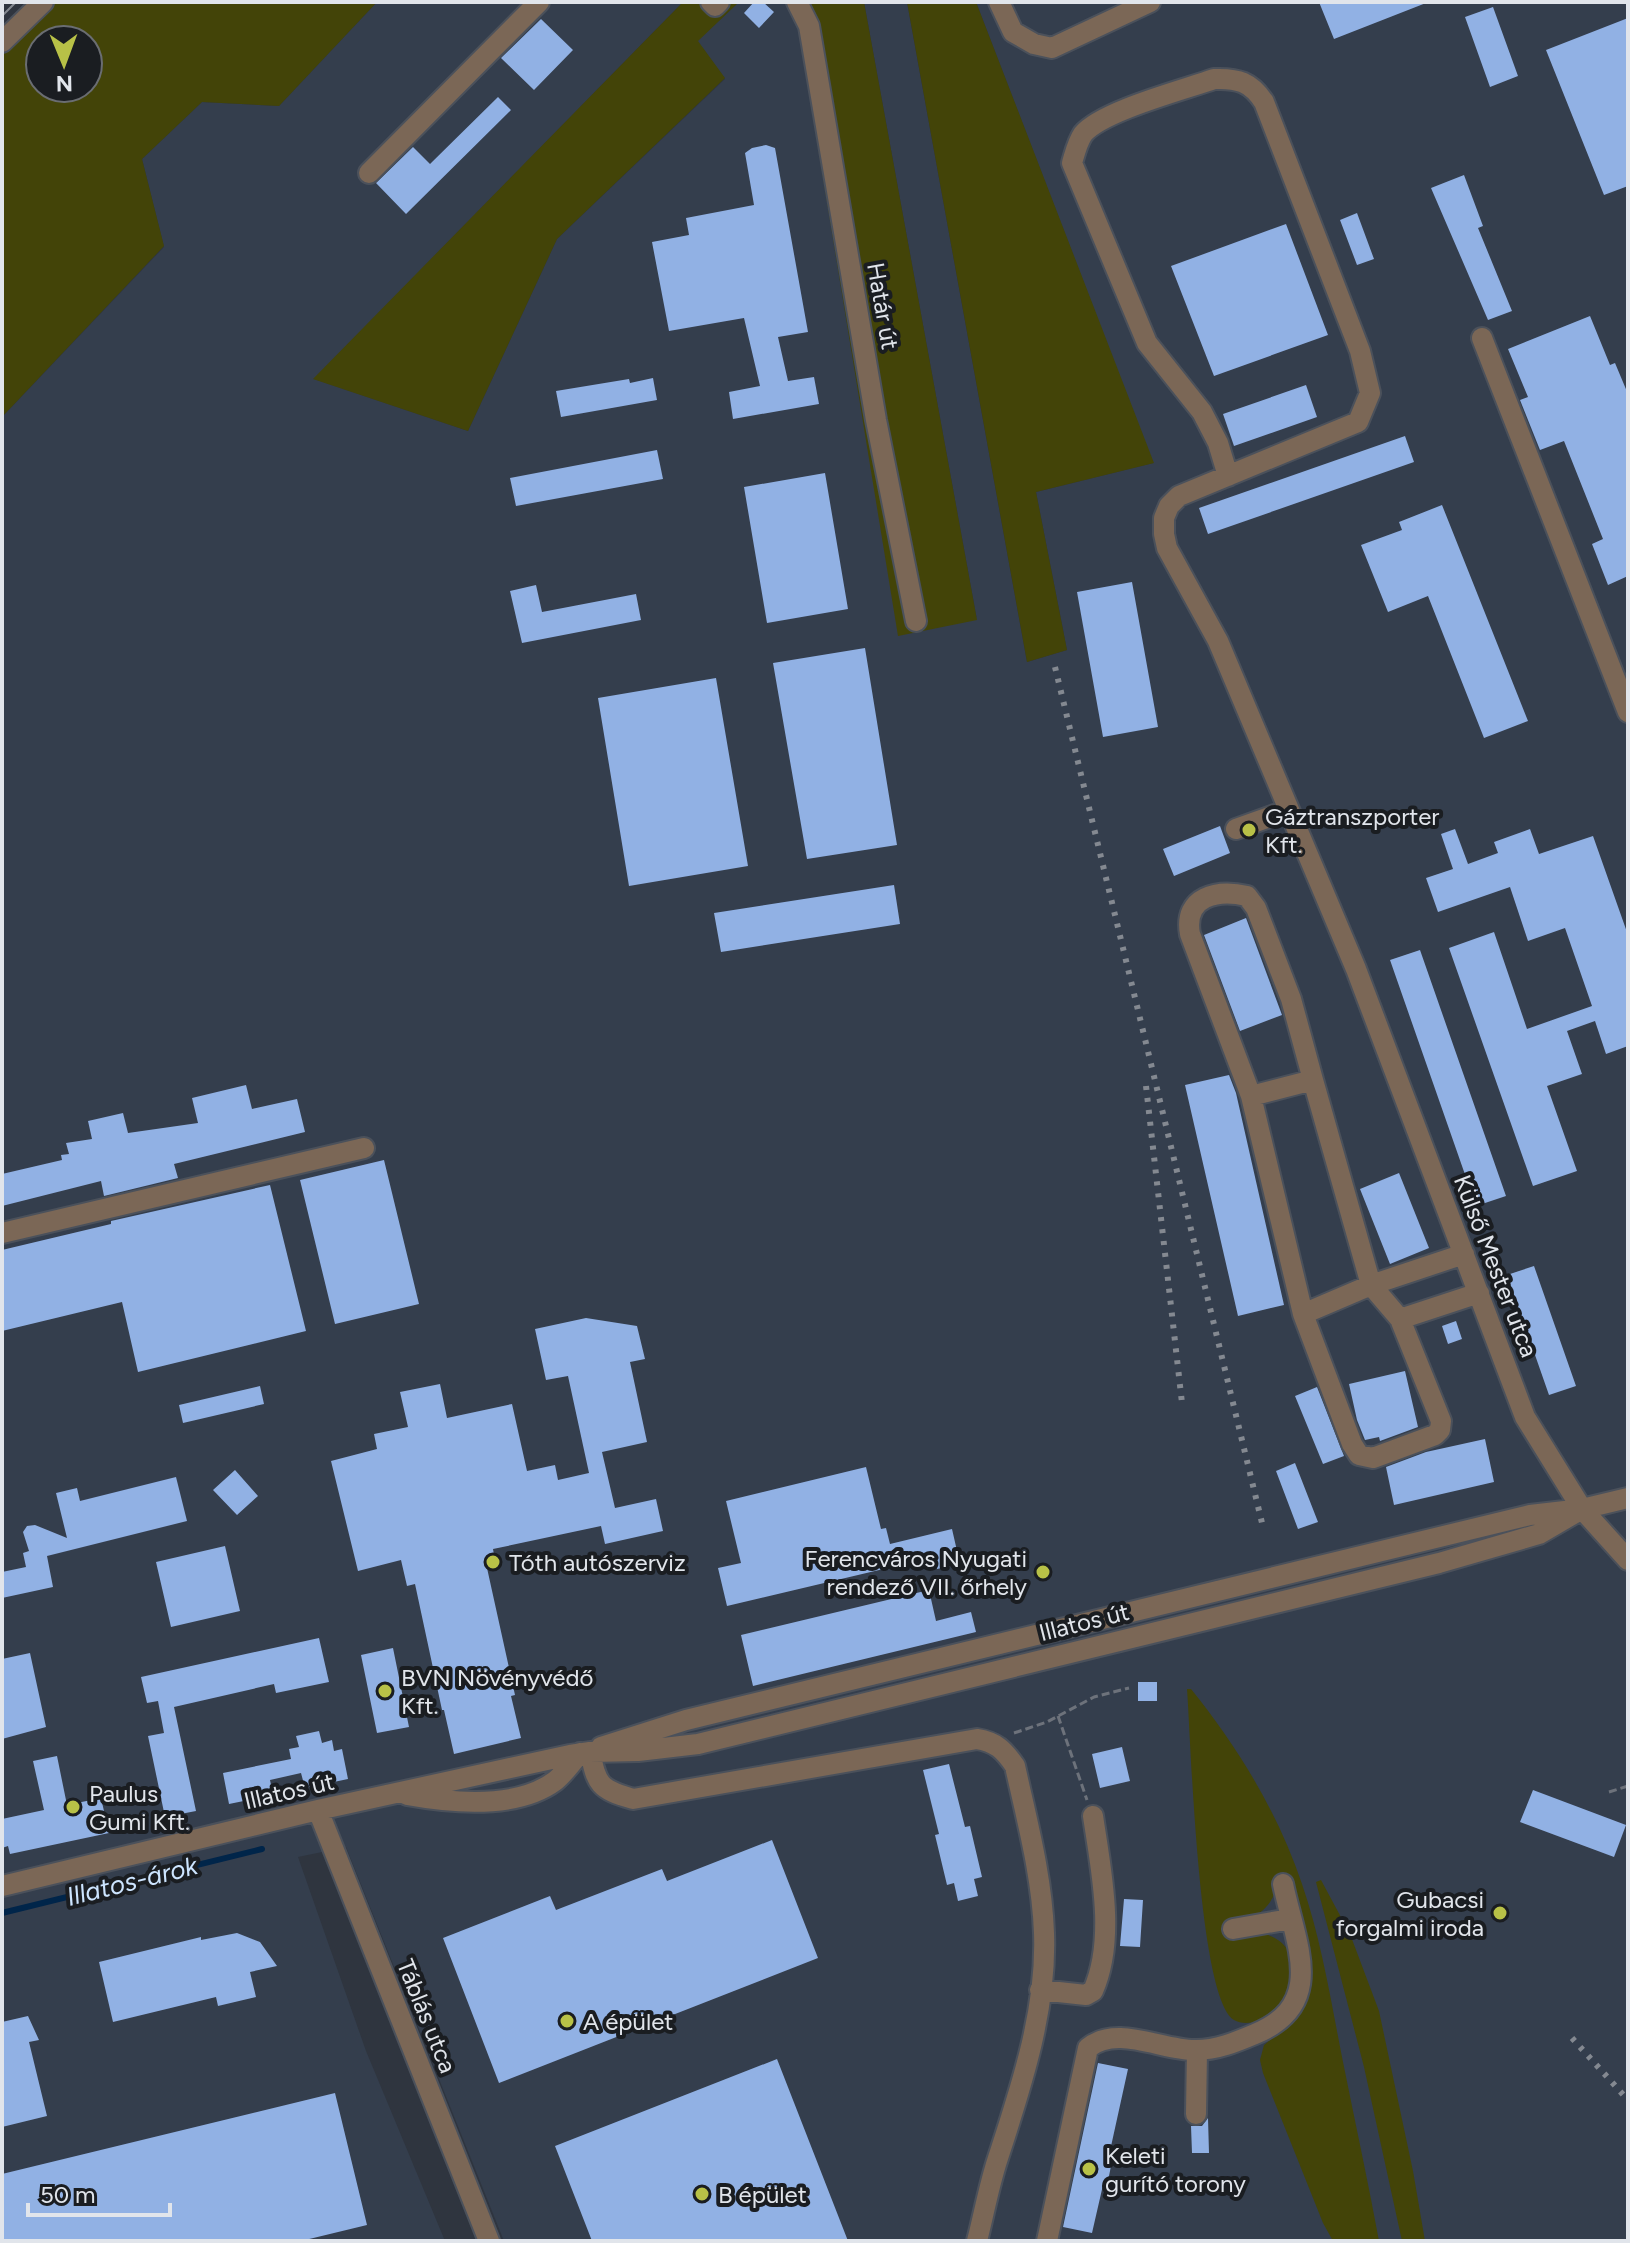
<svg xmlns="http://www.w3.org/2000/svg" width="1630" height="2243" viewBox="0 0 1630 2243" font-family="Figtree,sans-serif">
	<rect width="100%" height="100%" fill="#2f353f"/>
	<path fill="#343e4d" d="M377,2h306l-369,377 154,52 89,-192 168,-160 -28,-38 42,-39h47l12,23 179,595 -113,-618h43l120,660 40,-12 -31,-158 117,-29 -177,-461h652v2239h-1124l-158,-394 -48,10 68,194 79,190h-443v-1824l162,-170 -22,-88 60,-57 77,4z"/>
	<path fill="#434408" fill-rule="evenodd" d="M29,2h348l-98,104 -77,-4 -60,57 22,87 -162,171v-388zM40,40h48v48h-48z
		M683,2h56l-41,39 27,37 -168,161 -89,192 -155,-52z
		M786,2h78l113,618 -79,16 -100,-611z
		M907,2h69l178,461 -118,29 31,158 -40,12z
		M1187,1689h4c47,58 87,124 111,195 20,58 29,118 41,178 12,60 25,119 36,179h-46l-10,-18 -60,-150 -3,-13 4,-15 27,-22 10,-16 -23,-122c-7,19 -13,27 -31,34 4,4 9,10 13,12 11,6 23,8 29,22 3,7 6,28 4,36 -4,20 -40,42 -59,31 -36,-22 -43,-280 -47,-331z
		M1321,1880l29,54 29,77 34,160 12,70h-23l-38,-174 -48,-185z"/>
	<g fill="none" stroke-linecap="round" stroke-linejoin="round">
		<path stroke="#00254a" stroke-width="6" d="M2,1913l260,-64"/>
	</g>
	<path fill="#91b1e4" d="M754,2h9l11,10 -15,16 -15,-15z
		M1319,2h107v1l-92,36z
		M1493,7l25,69 -28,11 -25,-70z
		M1628,18v168l-24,9 -58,-145z
		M541,19l32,31 -39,40 -33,-32z
		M498,97l13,13 -105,104 -30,-31 37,-36 17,17z
		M766,145l9,3 33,184 -30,5 10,44 26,-4 5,27 -86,15 -4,-27 31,-6 -16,-68 -75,13 -17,-89 37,-7 -3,-17 68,-13 -9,-52 7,-5z
		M1464,175l19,51 -5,2 34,83 -24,9 -57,-132z
		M1357,213l17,46 -17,6 -17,-45z
		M1286,224l42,111 -114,41 -43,-110z
		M1590,316l20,49 5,-2 13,31v182l-20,9 -16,-41 11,-5 -39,-98 -24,9 -20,-50 8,-3 -20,-48z
		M653,378l4,22 -96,17 -5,-26 73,-12 1,4z
		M1306,385l11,32 -83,29 -11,-32z
		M1405,436l9,26 -206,72 -9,-26z
		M657,450l6,29 -147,27 -6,-28z
		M825,473l23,136 -81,14 -23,-136z
		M1442,505l86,216 -44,17 -56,-142 -40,16 -27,-67 41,-15 -3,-8z
		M1132,582l26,145 -55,10 -26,-145z
		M536,585l6,27 94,-18 5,26 -119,23 -12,-52z
		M865,648l32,197 -90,14 -34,-196z
		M716,678l32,188 -119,20 -31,-188z
		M1220,826l10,27 -56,23 -11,-27z
		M1455,829l13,35 30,-11 -4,-11 36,-13 9,25 54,-18 35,99v111l-22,8 -11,-33 -28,10 15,43 -35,12 30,85 -44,15 -84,-238 45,-16 33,97 65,-23 -27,-78 -37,13 -18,-54 -72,25 -12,-34 27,-9 -12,-35z
		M894,885l6,39 -179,28 -7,-39z
		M1246,918l36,97 -42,16 -36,-96z
		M1420,950l86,246 -30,10 -86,-246z
		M1229,1075l7,18 48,212 -46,11 -53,-231z
		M246,1085l6,24 45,-10 8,33 -131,32 4,14 -74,18 -3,-15 -99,25v-32l60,-14 -1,-5 8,-1 -3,-11 26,-4 -4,-18 35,-8 5,20 70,-10 -6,-25z
		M384,1160l35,144 -84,20 -35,-144z
		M1399,1173l30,75 -39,16 -30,-75z
		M270,1185l36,146 -168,41 -16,-70 -120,29v-81l109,-26v-3z
		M1534,1266l42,120 -27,9 -42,-120z
		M586,1318l51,8 8,33 -15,3 17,80 -45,10 13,56 41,-9 7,32 -58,13 -4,-18 -108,23 3,17 -9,2 28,127 -4,1 10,42 -67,16 -10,-44h-2l-27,-126 -8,2 -6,-26 -43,11 -27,-110 46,-12 -3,-15 34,-7 -8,-35 40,-8 7,34 65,-14 15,67 28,-6 3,15 31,-7 -21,-97 -22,4 -11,-51z
		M1456,1321l6,18 -14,5 -6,-18z
		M1405,1371l13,56 -38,14 -1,-4 -14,3 -8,-20 -8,-36z
		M260,1386l4,18 -81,19 -4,-18z
		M1317,1387l27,69 -21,8 -28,-68z
		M1485,1439l9,43 -100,23 -8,-38 40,-15z
		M1295,1463l23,59 -20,7 -22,-58z
		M866,1467l15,62 5,-1 4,16 62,-15 8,35 -23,5 -3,-12 -207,49 -9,-38 23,-5 -15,-62z
		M235,1470l23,26 -21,19 -24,-25z
		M176,1477l11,44 -140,35 6,31 -51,11v-26l24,-5 -3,-14 6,-2 -6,-19 4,-6 8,-1 32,13 -11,-45 21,-5 3,13z
		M225,1546l15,65 -69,16 -15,-65z
		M929,1590l7,31 35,-9 5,20 -223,54 -12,-51z
		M319,1638l10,44 -53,11 -2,-9 -100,23 22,104 -31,6 -17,-81 16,-3 -6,-32 -11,2 -6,-26z
		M393,1648l16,79 -32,6 -16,-78z
		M30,1653l16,74 -44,12v-80z
		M1138,1682h19v19h-19z
		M319,1731l3,12 10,-3 2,11 8,-2 6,30 -43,9 -4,-15 -31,7 3,15 -44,9 -6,-31 68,-14 -2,-10 10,-2 -3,-11z
		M1122,1747l8,34 -30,7 -8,-34z
		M57,1756l10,49 34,-7 8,35 -99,21 -2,-8 -6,2v-29l42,-9 -11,-49z
		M949,1764l16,63 5,-1 12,51 -8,2 4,17 -20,5 -4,-18 -7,2 -12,-50 4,-1 -16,-64z
		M1533,1790l93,35 -12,32 -94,-35z
		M772,1840l46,118 -319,125 -56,-145 107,-42 6,14 106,-41 5,12z
		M1124,1899l19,1 -3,47 -20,-1z
		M237,1933l23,9 17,24 -27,6 6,25 -38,9 -2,-9 -103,25 -14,-60 102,-25v3z
		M28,2016l11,24 -10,2 18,74 -45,11v-105z
		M777,2059l71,182h-256l-37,-95z
		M1098,2063l30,6 -20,91 4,1 -5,25 -4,-1 -11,48 -29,-6z
		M335,2093l32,132 -66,16h-299v-67z
		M1208,2118l1,35h-17l-1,-27h11z"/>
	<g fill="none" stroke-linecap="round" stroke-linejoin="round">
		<g stroke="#4b515b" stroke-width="24">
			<path id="minor" d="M711,2l4,4 4,-4
				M797,2l12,24 67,394 40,201
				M999,2l14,30 21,12 18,4 98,-46
				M2,42l41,-40
				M369,173l170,-171
				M1482,338l146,374
				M1228,476l-10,-33 -16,-31 -55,-69 -75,-180c3,-10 5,-20 11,-29 19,-23 100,-44 131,-55 24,-1 37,3 50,23l96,249 10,42 -12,29 -179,74 -10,10 -5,12v16l3,14 51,93 138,328 169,448 57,92 46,51
				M1236,829l53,-19
				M1251,1096l-61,-162c-7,-38 28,-45 57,-38l9,12 35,91 22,81
				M2,1233l362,-85
				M1303,1314l-52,-218 62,-16 58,205 29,34 41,102 -1,9 -5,5 -62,23 -14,-3 -7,-11 -49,-130 68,-29 93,-31
				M1400,1319l79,-26
				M601,1747l85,-27 844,-205 52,-6 46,-11
				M590,1752c7,33 9,37 43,47l344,-60c19,3 27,11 38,27 12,55 27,110 29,167 3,77 -23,154 -46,225 -9,27 -14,56 -21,83
				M407,1795c44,8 109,15 148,-14 9,-7 17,-19 25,-28
				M318,1810l171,431
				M2,1886l316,-76 252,-55 20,-3 48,-1 60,-7 741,-181 100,-29 43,-25
				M1233,1929l57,-10
				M1040,1990l46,5 7,-4c23,-52 8,-121 0,-175
				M1196,2114l1,-64
				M1047,2241l41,-193c29,-24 75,3 108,2 21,0 40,-8 59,-16 73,-30 40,-91 28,-150"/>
		</g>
		<path stroke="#6d727b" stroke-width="3" stroke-dasharray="8 4" stroke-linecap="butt" d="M1058,1716l29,84
			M1014,1733l33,-11 47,-25 35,-9
			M1609,1792l19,-6"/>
		<use href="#minor" stroke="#7b6756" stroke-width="20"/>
		<path stroke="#848991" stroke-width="2" d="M2,16l14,-14"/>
		<path stroke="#848991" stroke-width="6" stroke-dasharray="4 8" stroke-linecap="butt" d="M1055,667l208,860
			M1146,1086l36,317
			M1572,2038l56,62"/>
	</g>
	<g fill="#b8c147" stroke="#1a1d21" stroke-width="3">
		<circle cx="1249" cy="830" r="8"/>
		<circle cx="493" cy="1562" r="8"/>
		<circle cx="1043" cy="1572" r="8"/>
		<circle cx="385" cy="1691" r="8"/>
		<circle cx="73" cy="1807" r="8"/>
		<circle cx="1500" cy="1913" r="8"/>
		<circle cx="567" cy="2021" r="8"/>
		<circle cx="1089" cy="2169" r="8"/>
		<circle cx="702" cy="2194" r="8"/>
	</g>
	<g text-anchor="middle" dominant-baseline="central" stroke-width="8" stroke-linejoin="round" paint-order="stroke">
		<g font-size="24" fill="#e1e5eb" stroke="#1a1d21">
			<text transform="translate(883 306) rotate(80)">Határ út</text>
			<text transform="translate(1496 1266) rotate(69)">Külső Mester utca</text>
			<text transform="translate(1084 1622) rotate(-14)">Illatos út</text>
			<text transform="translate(289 1791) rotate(-13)">Illatos út</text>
			<text transform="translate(427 2016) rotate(68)">Táblás utca</text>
		</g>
		<g font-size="24" fill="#e1e5eb" stroke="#1a1d21" text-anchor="start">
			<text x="1265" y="816">Gáztranszporter<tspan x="1265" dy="28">Kft.</tspan></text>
			<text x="1027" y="1558" text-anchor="end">Ferencváros Nyugati<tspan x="1027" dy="28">rendező VII. őrhely</tspan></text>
			<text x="509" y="1562">Tóth autószerviz</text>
			<text x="401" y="1677">BVN Növényvédő<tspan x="401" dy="28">Kft.</tspan></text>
			<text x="89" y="1793">Paulus<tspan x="89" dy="28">Gumi Kft.</tspan></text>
			<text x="1484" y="1899" text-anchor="end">Gubacsi<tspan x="1484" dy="28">forgalmi iroda</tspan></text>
			<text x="583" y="2021">A épület</text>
			<text x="1105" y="2155">Keleti<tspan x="1105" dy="28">gurító torony</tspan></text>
			<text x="718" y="2194">B épület</text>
		</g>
		<g font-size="26" font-style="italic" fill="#cde5ff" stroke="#1a1d21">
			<text transform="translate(132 1881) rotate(-14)">Illatos-árok</text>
		</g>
	</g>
	<rect width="1630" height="2243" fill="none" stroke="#e1e5eb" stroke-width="8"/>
	<g transform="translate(64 64) rotate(179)"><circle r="38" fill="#1a1d21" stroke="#6a6d72" stroke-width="2"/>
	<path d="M0-6L14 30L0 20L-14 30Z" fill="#b8c147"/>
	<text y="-12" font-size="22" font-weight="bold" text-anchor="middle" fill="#e1e5eb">N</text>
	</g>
	<path d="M28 2203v12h142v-12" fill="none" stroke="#e1e5eb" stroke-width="4"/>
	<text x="40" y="2203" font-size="24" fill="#e1e5eb" stroke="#1a1d21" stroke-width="6" paint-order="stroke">50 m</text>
</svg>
